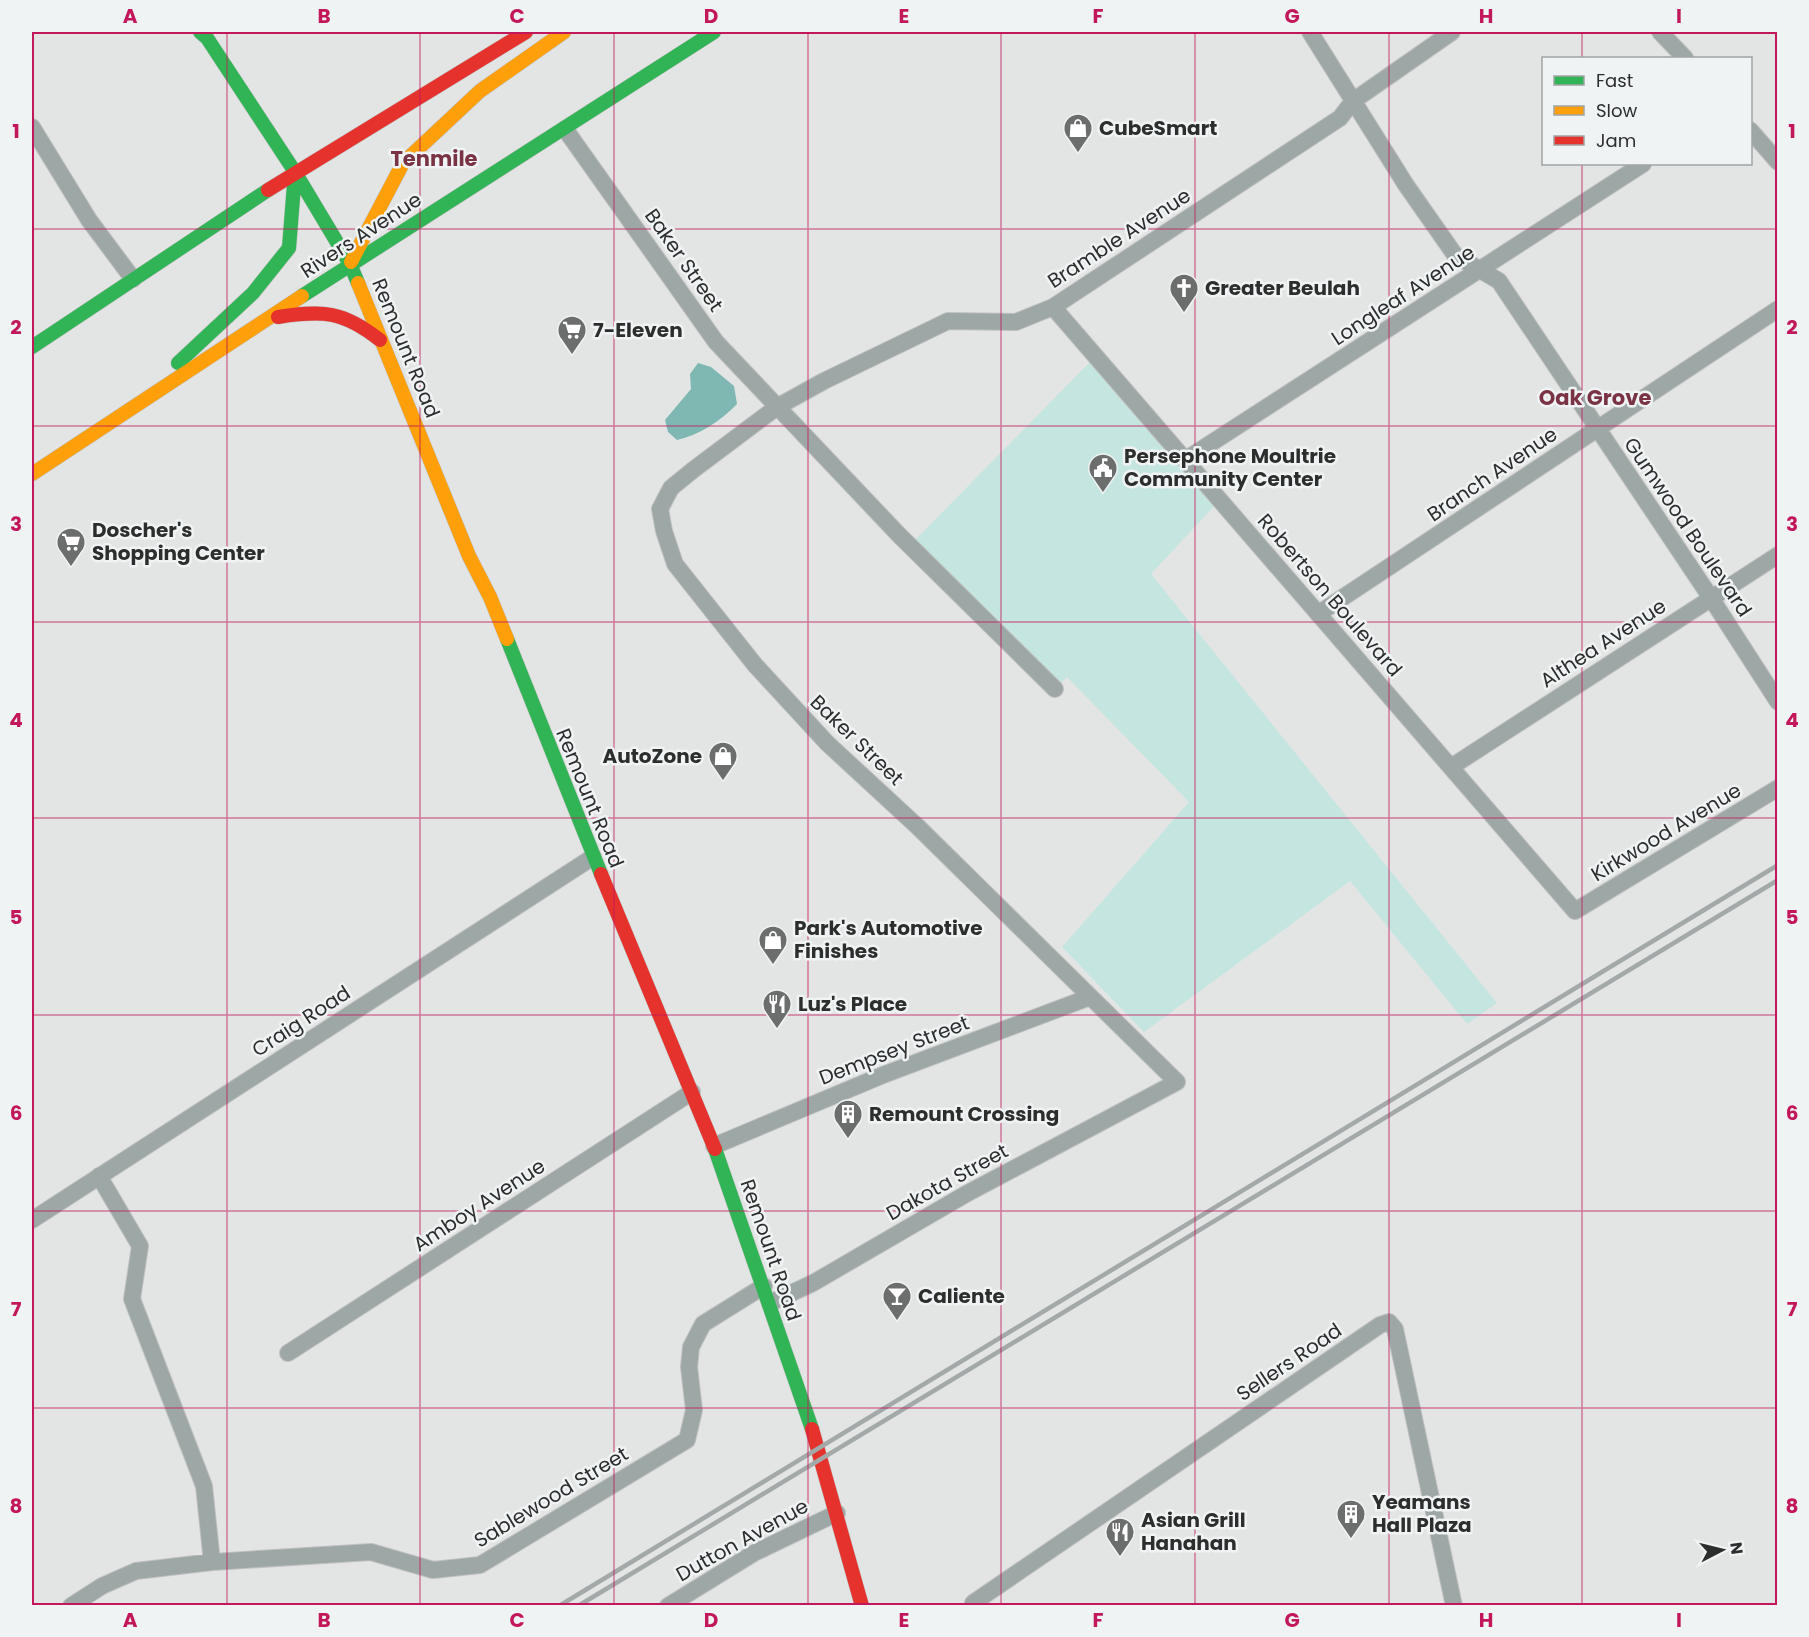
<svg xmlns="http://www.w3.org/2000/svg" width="1809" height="1637" viewBox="0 0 1809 1637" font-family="Poppins,sans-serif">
	<rect width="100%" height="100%" fill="#e3e5e4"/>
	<path fill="#c5e5e1" d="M1095,357l125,143 -69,74 346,429 -30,21 -117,-143 -206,151 -82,-85 127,-145 -122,-125 -12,12 -145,-144z"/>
	<path fill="#7fb8b2" d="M698,363l13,4 23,19 3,18c-16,17 -38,31 -60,36l-9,-8 -3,-12 26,-31 -1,-15z"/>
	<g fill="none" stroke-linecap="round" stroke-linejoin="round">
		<g stroke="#bec0bf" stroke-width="18">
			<path id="street" d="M1310,32l96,153 49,70 44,26 212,317 67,104
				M1660,32l25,26
				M32,127l57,93 44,59
				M565,129l151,213 183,193 156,154
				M1750,130l28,32
				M1053,307l522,604 203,-123
				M1185,460l458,-296
				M1318,614l460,-305
				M1451,767l327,-212
				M714,1146l169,-71 207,-78
				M99,1176l41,70 -8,53 72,187 8,76
				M32,1220l561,-363
				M770,1303l43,-20 153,-89 211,-112 -259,-255 -91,-84 -72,-78 -80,-101 -11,-33 -4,-22 11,-21 22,-18 84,-63 47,-26 124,-60 68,1 37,-15 287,-189 13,-17 99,-69
				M288,1353l404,-261
				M71,1606l31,-20 34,-15 76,-9 159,-10 62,18 47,-5 207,-125 7,-30 -5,-43 2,-20 12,-23 61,-38
				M668,1606l86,-53 83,-40
				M975,1606l-2,-3 407,-278 9,-3 6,7 59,277"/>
		</g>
		<g stroke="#bec0bf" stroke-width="15">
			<path id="fast" d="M200,32l7,6 88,134 55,92 8,19
				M302,296l412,-264
				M32,347l236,-157
				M178,363l75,-70 36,-45 6,-76
				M507,639l94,235
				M715,1149l97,280"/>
		</g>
		<g stroke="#bec0bf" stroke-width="15">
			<path id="slow" d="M351,262l52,-99 77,-72 84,-59
				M358,283l111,273 21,41 17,42
				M32,474l270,-178"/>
		</g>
		<g stroke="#bec0bf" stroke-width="15">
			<path id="jam" d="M268,190l258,-158
				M278,317c45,-7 65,-6 102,23
				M601,874l114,275
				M812,1429l50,177"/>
		</g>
		<use href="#street" stroke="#9da7a5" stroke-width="16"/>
		<use href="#fast" stroke="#30b455" stroke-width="14"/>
		<use href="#slow" stroke="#ff9f0a" stroke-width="14"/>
		<use href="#jam" stroke="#e5322d" stroke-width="14"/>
		<path stroke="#a3a9a8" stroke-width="4.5" d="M559,1606l1219,-741
			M578,1606l1200,-726"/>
	</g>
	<path fill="none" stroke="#c2185b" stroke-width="1.5" stroke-opacity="0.55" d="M227,32v1574M420,32v1574M614,32v1574M808,32v1574M1001,32v1574M1195,32v1574M1389,32v1574M1582,32v26M1582,164v1442M32,229h1746M32,426h1746M32,622h1746M32,818h1746M32,1015h1746M32,1211h1746M32,1408h1746"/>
	<defs>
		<g id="shop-pin" transform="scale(1.5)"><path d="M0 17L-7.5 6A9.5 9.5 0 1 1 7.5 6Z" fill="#6c6d6d" stroke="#eff3f3"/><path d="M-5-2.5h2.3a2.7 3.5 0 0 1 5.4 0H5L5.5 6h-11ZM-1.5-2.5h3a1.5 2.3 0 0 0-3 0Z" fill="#fff"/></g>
		<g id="church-pin" transform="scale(1.5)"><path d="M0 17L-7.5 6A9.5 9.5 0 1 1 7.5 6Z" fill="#6c6d6d" stroke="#eff3f3"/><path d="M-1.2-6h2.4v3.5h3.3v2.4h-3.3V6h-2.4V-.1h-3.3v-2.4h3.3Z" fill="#fff"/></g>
		<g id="supermarket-pin" transform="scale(1.5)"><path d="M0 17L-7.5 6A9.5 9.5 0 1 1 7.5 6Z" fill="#6c6d6d" stroke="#eff3f3"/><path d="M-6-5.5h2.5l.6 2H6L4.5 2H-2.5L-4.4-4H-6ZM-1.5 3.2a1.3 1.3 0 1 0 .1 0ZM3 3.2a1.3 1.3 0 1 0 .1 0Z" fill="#fff"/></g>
		<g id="civic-pin" transform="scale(1.5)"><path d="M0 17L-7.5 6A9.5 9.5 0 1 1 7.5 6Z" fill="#6c6d6d" stroke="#eff3f3"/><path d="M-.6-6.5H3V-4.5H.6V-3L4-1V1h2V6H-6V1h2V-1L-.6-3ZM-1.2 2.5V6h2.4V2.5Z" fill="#fff"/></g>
		<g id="restaurant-pin" transform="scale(1.5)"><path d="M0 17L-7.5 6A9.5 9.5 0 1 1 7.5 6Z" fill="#6c6d6d" stroke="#eff3f3"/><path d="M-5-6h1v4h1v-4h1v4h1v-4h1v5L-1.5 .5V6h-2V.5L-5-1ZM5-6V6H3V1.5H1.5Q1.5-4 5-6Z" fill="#fff"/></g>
		<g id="building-pin" transform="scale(1.5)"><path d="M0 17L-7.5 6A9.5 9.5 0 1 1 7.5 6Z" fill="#6c6d6d" stroke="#eff3f3"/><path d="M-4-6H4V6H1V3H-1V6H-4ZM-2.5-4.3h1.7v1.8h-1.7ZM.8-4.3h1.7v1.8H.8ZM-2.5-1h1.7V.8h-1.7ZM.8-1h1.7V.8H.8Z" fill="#fff"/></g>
		<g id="bar-pin" transform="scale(1.5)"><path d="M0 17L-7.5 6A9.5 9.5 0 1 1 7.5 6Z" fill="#6c6d6d" stroke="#eff3f3"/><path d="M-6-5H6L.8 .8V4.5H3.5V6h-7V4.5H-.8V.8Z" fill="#fff"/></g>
	</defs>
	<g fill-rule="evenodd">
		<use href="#shop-pin" x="1078" y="128"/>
		<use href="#church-pin" x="1184" y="288"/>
		<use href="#supermarket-pin" x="572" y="330"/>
		<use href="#civic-pin" x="1103" y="468"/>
		<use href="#supermarket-pin" x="71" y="542"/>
		<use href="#shop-pin" x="723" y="756"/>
		<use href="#shop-pin" x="773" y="940"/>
		<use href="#restaurant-pin" x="777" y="1004"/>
		<use href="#building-pin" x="848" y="1114"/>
		<use href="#bar-pin" x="897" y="1296"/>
		<use href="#building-pin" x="1351" y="1514"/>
		<use href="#restaurant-pin" x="1120" y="1532"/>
	</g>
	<g text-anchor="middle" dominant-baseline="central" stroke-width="5" stroke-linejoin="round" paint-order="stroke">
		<g font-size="20" font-weight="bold" fill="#2c2d2d" stroke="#eff3f3" text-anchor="start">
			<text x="1099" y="128">CubeSmart</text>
			<text x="1205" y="288">Greater Beulah</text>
			<text x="593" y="330">7-Eleven</text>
			<text x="1124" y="456">Persephone Moultrie<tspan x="1124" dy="23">Community Center</tspan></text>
			<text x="92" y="530">Doscher's<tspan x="92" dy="23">Shopping Center</tspan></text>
			<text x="702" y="756" text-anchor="end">AutoZone</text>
			<text x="794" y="928">Park's Automotive<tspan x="794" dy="23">Finishes</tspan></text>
			<text x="798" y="1004">Luz's Place</text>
			<text x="869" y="1114">Remount Crossing</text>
			<text x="918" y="1296">Caliente</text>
			<text x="1372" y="1502">Yeamans<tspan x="1372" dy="23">Hall Plaza</tspan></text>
			<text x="1141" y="1520">Asian Grill<tspan x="1141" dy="23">Hanahan</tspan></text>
		</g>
		<g font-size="20" fill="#2c2d2d" stroke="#eff3f3">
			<text transform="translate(361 235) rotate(-33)">Rivers Avenue</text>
			<text transform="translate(1119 238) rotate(-33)">Bramble Avenue</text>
			<text transform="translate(684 260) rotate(55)">Baker Street</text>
			<text transform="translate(1403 295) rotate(-33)">Longleaf Avenue</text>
			<text transform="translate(406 348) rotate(68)">Remount Road</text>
			<text transform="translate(1492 474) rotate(-34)">Branch Avenue</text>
			<text transform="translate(1688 527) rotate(56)">Gumwood Boulevard</text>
			<text transform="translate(1330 595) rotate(49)">Robertson Boulevard</text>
			<text transform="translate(1603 643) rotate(-33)">Althea Avenue</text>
			<text transform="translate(857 740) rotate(44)">Baker Street</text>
			<text transform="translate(590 798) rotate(68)">Remount Road</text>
			<text transform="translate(1666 832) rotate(-31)">Kirkwood Avenue</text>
			<text transform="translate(301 1021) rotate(-33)">Craig Road</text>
			<text transform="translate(894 1050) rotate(-21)">Dempsey Street</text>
			<text transform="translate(947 1182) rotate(-29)">Dakota Street</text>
			<text transform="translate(479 1205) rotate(-33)">Amboy Avenue</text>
			<text transform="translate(771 1250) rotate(71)">Remount Road</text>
			<text transform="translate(1289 1362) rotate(-34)">Sellers Road</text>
			<text transform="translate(551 1497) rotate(-31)">Sablewood Street</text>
			<text transform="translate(742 1540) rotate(-29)">Dutton Avenue</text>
		</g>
		<g font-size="21" font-weight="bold" fill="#793344" stroke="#eff3f3">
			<text x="434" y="158">Tenmile</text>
			<text x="1595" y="397">Oak Grove</text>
		</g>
	</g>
	<rect width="1809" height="1637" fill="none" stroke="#eff3f3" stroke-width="66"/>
	<rect x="1542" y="57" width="210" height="108" fill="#eff3f3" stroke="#a1a4a4" stroke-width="1.5"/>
	<rect x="1554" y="76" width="30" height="9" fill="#30b455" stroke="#a1a4a4" stroke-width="1.5"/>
	<text x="1596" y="87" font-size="18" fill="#2c2d2d">Fast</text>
	<rect x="1554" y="106" width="30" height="9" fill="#ff9f0a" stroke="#a1a4a4" stroke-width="1.5"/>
	<text x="1596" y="117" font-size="18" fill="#2c2d2d">Slow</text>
	<rect x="1554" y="136" width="30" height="9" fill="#e5322d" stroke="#a1a4a4" stroke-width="1.5"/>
	<text x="1596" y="147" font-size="18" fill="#2c2d2d">Jam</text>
	<g transform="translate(1722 1550) rotate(83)" stroke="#eff3f3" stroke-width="4.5" paint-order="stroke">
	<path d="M0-4.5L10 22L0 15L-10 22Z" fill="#2c2d2d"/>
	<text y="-9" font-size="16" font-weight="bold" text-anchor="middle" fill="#2c2d2d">N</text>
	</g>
	<rect x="33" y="33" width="1743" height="1571" fill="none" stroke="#c2185b" stroke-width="2"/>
	<g font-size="20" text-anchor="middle" font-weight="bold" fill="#c2185b">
		<text x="130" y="23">A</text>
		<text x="324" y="23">B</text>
		<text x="517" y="23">C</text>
		<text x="711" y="23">D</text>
		<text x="904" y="23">E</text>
		<text x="1098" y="23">F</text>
		<text x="1292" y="23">G</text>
		<text x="1486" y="23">H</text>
		<text x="1679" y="23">I</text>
		<text x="16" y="138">1</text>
		<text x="1792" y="138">1</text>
		<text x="16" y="334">2</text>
		<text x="1792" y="334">2</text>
		<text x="16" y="531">3</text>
		<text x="1792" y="531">3</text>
		<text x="16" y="727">4</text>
		<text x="1792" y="727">4</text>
		<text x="16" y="924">5</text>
		<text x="1792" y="924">5</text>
		<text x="16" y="1120">6</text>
		<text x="1792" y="1120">6</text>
		<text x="16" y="1316">7</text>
		<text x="1792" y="1316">7</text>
		<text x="16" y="1513">8</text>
		<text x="1792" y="1513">8</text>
		<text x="130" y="1627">A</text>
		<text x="324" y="1627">B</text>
		<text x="517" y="1627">C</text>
		<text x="711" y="1627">D</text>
		<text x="904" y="1627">E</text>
		<text x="1098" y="1627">F</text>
		<text x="1292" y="1627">G</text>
		<text x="1486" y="1627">H</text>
		<text x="1679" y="1627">I</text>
	</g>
</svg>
